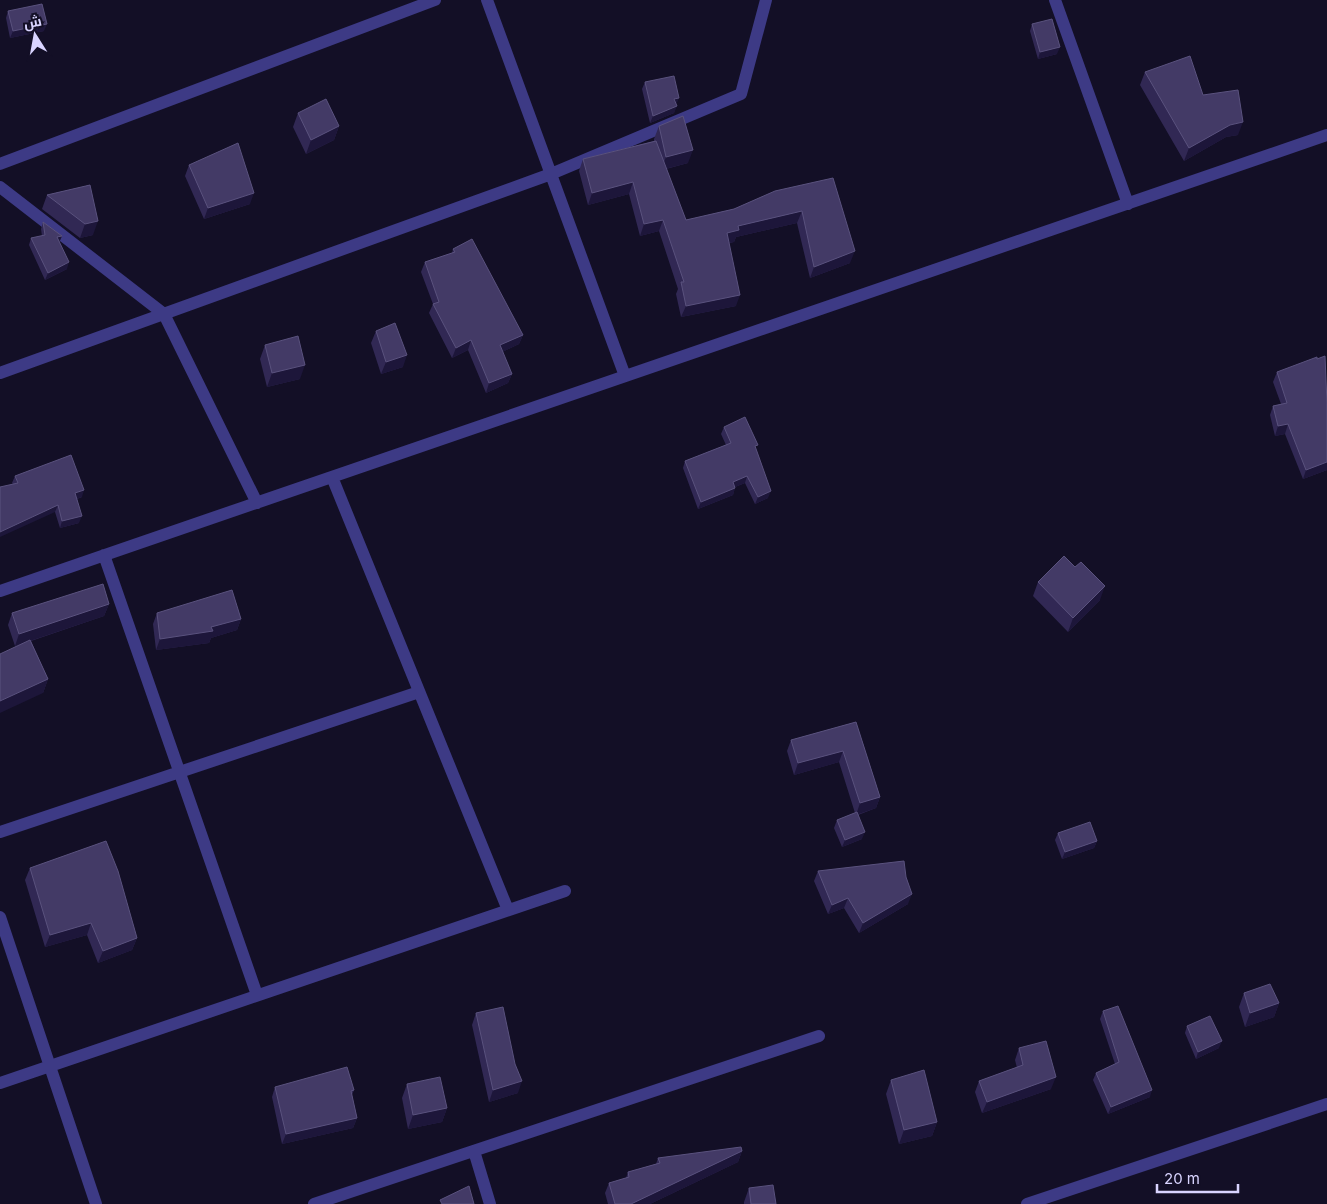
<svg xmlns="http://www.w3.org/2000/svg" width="1327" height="1204" viewBox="0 0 1327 1204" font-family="Inter,Cairo,sans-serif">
	<rect width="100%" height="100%" fill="#130f26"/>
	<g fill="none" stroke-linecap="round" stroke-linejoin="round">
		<path stroke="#3d3a85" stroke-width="12" d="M487,0l138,376
			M1055,0l73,204
			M0,164l435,-164
			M0,187l164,127 93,189
			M0,373l551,-199 190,-80 25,-94
			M332,477l176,433
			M104,555l153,440
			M0,591l1327,-456
			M0,832l419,-140
			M0,917l96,287
			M0,1083l565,-192
			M474,1151l16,53
			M314,1204l505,-168
			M1027,1204l300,-100"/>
	</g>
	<path fill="#312854" d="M8,11l36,20 -34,7 -4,-20z
		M1032,24l25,30 -19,5 -8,-28z
		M1145,72l93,63 -12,2 -42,24 -44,-76z
		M645,82l31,23 -2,8 -24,10 -8,-34z
		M298,113l41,13 -5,14 -28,14 -13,-27z
		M659,126l29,37 -22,6 20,51 48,-11 99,-31 17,85 -40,15 -13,-55 -61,14 -2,5 -5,1 7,63 -55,11 -5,-23 2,-5 -19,-58 -19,5 -11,-42 -41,11 -9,-34 4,-12 71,-18v-2z
		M189,165l61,39 -46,15 -19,-43z
		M90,185l3,50 -13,3 -38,-29 5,-14z
		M43,222l19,14 -3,6 8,27 -22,11 -16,-35 2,-7 11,-2 -1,-7z
		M453,249l70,86 -4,9 -17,8 10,22 -4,9 -22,10 -18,-43 -16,8 -23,-45 4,-9 -12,-32 4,-10 27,-9z
		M376,331l27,36 -22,7 -10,-31z
		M265,345l35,34 -33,8 -7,-28z
		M1277,372l50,98 -24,9 -18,-45 -10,2 -5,-21 3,-9 8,-2 -8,-22z
		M724,427l32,23 12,48 -13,6 -10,-21 -10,4 -2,8 -35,14 -15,-41 2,-7 41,-16 -5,-11z
		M15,476l67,21 -5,2 2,24 -19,5 -5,-16 -42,-28 -1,-1z
		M1038,582l62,18 -32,32 -35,-36z
		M109,604l-5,12 -73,25 17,38 -5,14 -19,-50 -9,3 -7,-21 4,-12z
		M157,613l84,6 -4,11 -26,8 -2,5 -53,7 -3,-26z
		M856,722l24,75 -4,11 -18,7 4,24 -20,8 -8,-19 3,-8 18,-7 -16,-51 -45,13 -7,-24 4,-11z
		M1058,833l39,8 -3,7 -32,11 -7,-19z
		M30,868l107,70 -5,12 -34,13 -11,-28 -42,12 -20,-67z
		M818,871l90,33 -49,29 -15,-25 -16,6 -14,-33z
		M1244,993l35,10 -5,14 -29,10 -6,-20z
		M1103,1011l47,86 -42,17 -15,-34 3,-7 19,-9 -15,-45z
		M476,1013l42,80 -29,9 -17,-77z
		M1187,1026l32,22 -23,11 -11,-26z
		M1019,1048l32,41 -69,24 -7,-21 4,-11 38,-13 -2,-8z
		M891,1080l46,42 -5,14 -33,8 -13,-50z
		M407,1084l40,24 -5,14 -34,7 -6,-31z
		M275,1087l79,3 -2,5 5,23 -4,10 -71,16 -10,-47z
		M742,1151l-4,11 -88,42h-42l-3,-11 4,-10 17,-5 2,-6 28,-8 2,-6z
		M749,1188l27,16h-32v-2z"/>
	<path fill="#1d163a" d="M47,24l-3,7 -34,7 3,-7z
		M1060,47l-3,7 -19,5 2,-7z
		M679,98l-3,7 -2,-6z
		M677,106l-3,7 -24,10 3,-7z
		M1243,122l-5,13 -12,2 -42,24 5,-13 41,-23z
		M339,126l-5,14 -28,14 5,-14z
		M693,150l-5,13 -27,7 5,-13z
		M633,182l-4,12 -41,11 4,-12z
		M254,193l-4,11 -46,15 4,-11z
		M802,211l-5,12 -61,14 -2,5 -12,2 5,-11 11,-7z
		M663,220l-4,11 -19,5 4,-12z
		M98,221l-5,14 -13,3 5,-14z
		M62,236l-3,7 -2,-6z
		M855,251l-5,12 -40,15 4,-11z
		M69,262l-2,7 -22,11 3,-7z
		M740,295l-4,11 -55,11 5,-11z
		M523,335l-4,9 -23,11 4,-10z
		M471,340l-3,10 -16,8 4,-10z
		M407,355l-4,12 -22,7 5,-12z
		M305,365l-5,14 -33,8 5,-14z
		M512,374l-4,9 -22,10 3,-10z
		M1288,424l-3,10 -10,2 3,-10z
		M1327,462v8l-24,9 3,-9z
		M747,476l-2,7 -15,6 3,-7z
		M735,488l-2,7 -35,14 3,-7z
		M84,490l-2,7 -9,3 2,-7z
		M771,491l-3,7 -13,6 3,-7z
		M58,505l-3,7 -55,25v-5z
		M82,516l-3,7 -19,5 2,-7z
		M1105,586l-5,14 -32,32 5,-14z
		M109,604l-5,12 -89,30 4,-12z
		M241,619l-4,11 -26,8 -2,5 -53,7 4,-11 51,-12z
		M48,679l-5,14 -43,20v-12z
		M843,751l-4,11 -45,13 4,-12z
		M880,797l-4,11 -20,7 4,-12z
		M865,832l-3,7 -20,8 3,-7z
		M1097,841l-3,7 -32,11 3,-7z
		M912,894l-4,10 -49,29 4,-10z
		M848,898l-4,10 -16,6 4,-9z
		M91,923l-4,12 -42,12 5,-12z
		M137,938l-5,12 -34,13 5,-12z
		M1279,1003l-5,14 -29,10 5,-14z
		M1222,1041l-3,7 -23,11 2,-7z
		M1056,1077l-5,12 -69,24 5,-11z
		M522,1081l-4,12 -29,9 4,-12z
		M1152,1090l-2,7 -42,17 3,-7z
		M447,1108l-5,14 -34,7 5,-14z
		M357,1118l-4,10 -71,16 4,-10z
		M937,1122l-5,14 -33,8 5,-14z
		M742,1151l-4,11 -88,42h-19z"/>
	<path fill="#433a66" stroke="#5a527e" d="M42,4l5,20 -34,7 -5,-20z
		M1052,19l8,28 -20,5 -8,-28z
		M1190,56l13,39 35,-5 5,32 -13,3 -41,23 -44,-76z
		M674,76l5,22 -5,1 3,7 -24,10 -8,-34z
		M326,99l13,27 -28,14 -13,-27z
		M683,116l10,34 -27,7 -7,-31z
		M656,141l30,79 48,-11 41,-18 58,-13 22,73 -41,16 -12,-56 -64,15 1,4 -12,3 13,62 -54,11 -5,-24h3l-21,-62 -19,4 -11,-42 -41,11 -9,-34z
		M238,143l16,50 -46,15 -19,-43z
		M90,185l8,36 -13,3 -38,-29z
		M43,222l19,14 -5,1 12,25 -21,11 -17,-35 14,-3z
		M472,239l51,96 -23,10 12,29 -23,9 -18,-43 -15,8 -23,-44 6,-2 -14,-40 30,-10 -2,-3z
		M395,323l12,32 -21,7 -10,-31z
		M298,336l7,29 -33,8 -7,-28z
		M1325,356l2,48v58l-21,8 -18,-46 -10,2 -5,-20 14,-3 -10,-31 40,-15v2z
		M745,417l13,28 -3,1 16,45 -13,6 -11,-21 -14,6 2,6 -34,14 -16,-41 46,-18 -7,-16z
		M71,455l13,35 -9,3 7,23 -20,5 -4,-16 -58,27v-45l18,-4 -3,-7z
		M1064,556l11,11 6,-5 24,24 -32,32 -35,-36z
		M103,584l6,20 -90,30 -7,-21z
		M232,590l9,29 -30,8 2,4 -53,8 -3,-26z
		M30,640l18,39 -48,22v-47z
		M856,722l24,75 -20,6 -17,-52 -45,12 -7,-23z
		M857,812l8,20 -20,8 -8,-20z
		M1090,822l7,19 -32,11 -7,-19z
		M106,841l12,30 19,67 -34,13 -12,-28 -41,12 -20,-67z
		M904,861l2,16 6,17 -49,29 -15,-25 -16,7 -14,-34z
		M1270,984l9,19 -29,10 -6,-20z
		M1118,1006l34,84 -41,17 -15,-34 23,-11 -16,-51z
		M503,1007l12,57 7,17 -29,9 -17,-77z
		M1210,1016l12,25 -24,11 -11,-26z
		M1046,1041l10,36 -69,25 -8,-21 44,-16 -4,-17z
		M347,1067l7,23 -3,1 6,27 -71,16 -11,-47z
		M924,1070l13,52 -33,8 -13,-50z
		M440,1077l7,31 -34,7 -6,-31z
		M741,1147l1,4 -111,53h-16l-6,-21 20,-6 -1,-5 32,-9 -2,-5z
		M773,1185l3,19h-25l-2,-16z
		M469,1186l5,18h-32l-2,-4z"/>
	<g transform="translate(35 35) rotate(349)" stroke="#130f26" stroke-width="4" paint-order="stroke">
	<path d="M0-4L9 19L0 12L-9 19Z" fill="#d9d4ff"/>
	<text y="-8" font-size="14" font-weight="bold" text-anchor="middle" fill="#d9d4ff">ش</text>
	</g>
	<path d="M1157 1184v8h81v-8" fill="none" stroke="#d9d4ff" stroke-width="2.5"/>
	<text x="1164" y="1184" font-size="15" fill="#d9d4ff" stroke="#130f26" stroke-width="4" paint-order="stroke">20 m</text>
</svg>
